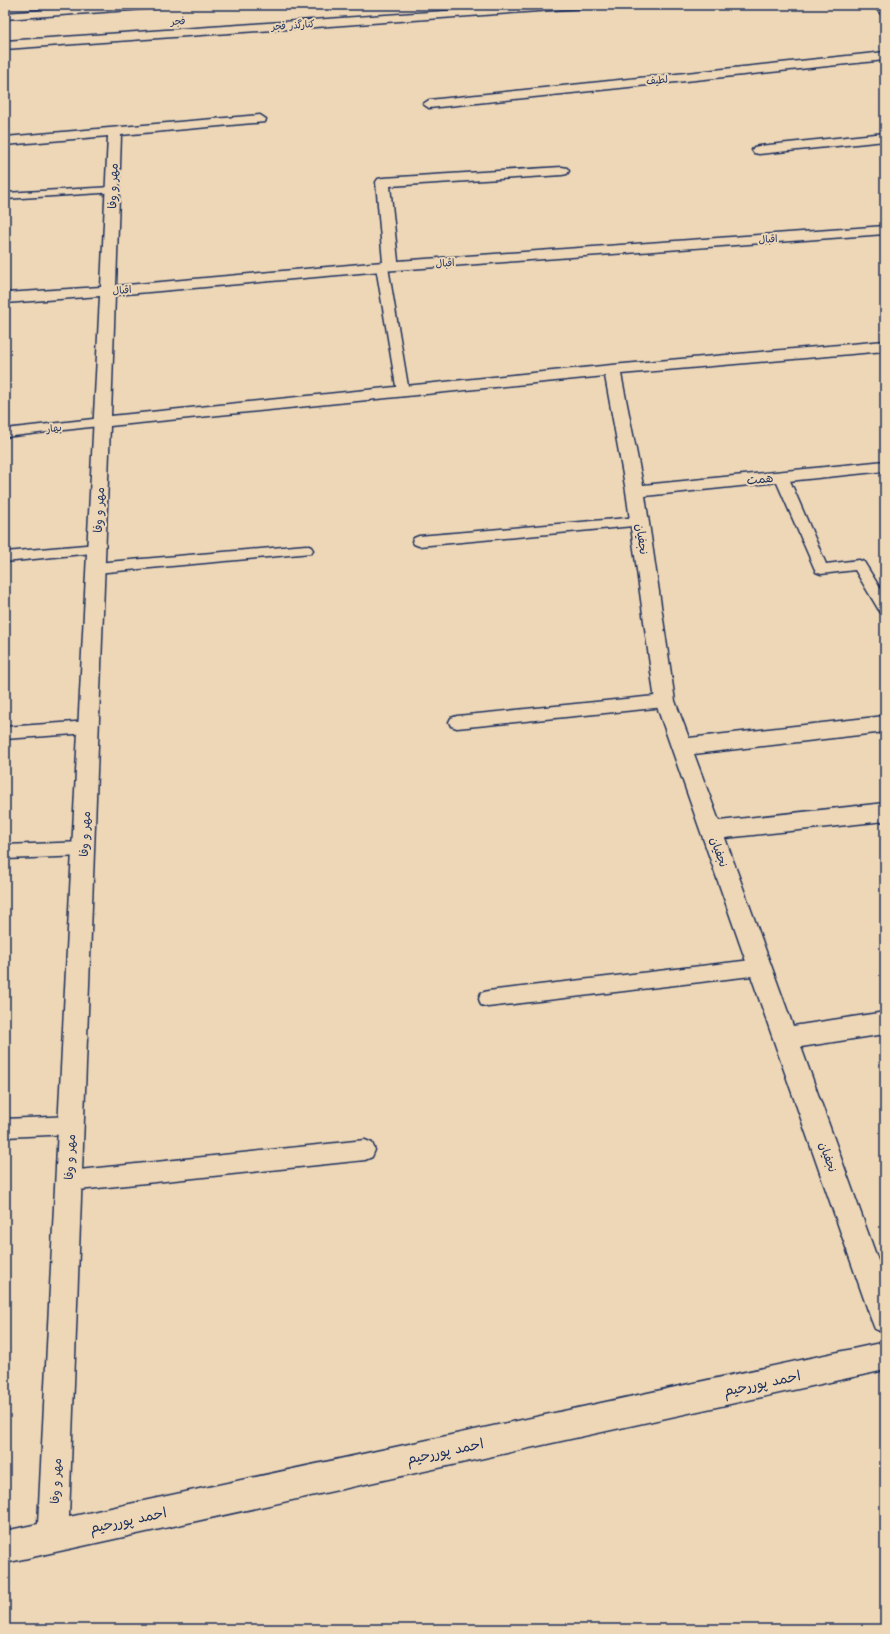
<svg xmlns="http://www.w3.org/2000/svg" width="890" height="1634" viewBox="0 0 890 1634" font-family="'Shantell Sans','Playpen Sans Arabic',sans-serif">
	<rect width="100%" height="100%" fill="#edd7b6"/>
	<filter id="ink" filterUnits="userSpaceOnUse"><feTurbulence type="fractalNoise" baseFrequency=".025" numOctaves="2"/><feDisplacementMap in="SourceGraphic" scale="8" xChannelSelector="R" yChannelSelector="G"/><feConvolveMatrix kernelMatrix="1 2 1 2 8 2 1 2 1" color-interpolation-filters="sRGB"/></filter>
	<g filter="url(#ink)">
		<g fill="none" stroke-linecap="round" stroke-linejoin="round">
			<g stroke="#1b2f5e" stroke-width="3">
				<path id="lane" d="M113,187l4,1 1,2 -1,2 -112,7v-6z
					M382,264l6,3 21,125 -6,4 -6,-4 -21,-125z
					M102,418l5,1 2,3 -2,3 -102,12v-8z
					M781,472l5,1 2,3 38,88 33,-4 5,2 21,34v17l-5,-1 -25,-42 -34,4 -5,-2 -42,-96 2,-3z
					M639,517l5,2 2,3 -2,3 -225,21 -5,-2 -2,-3 2,-3 5,-2z
					M97,544l5,2 2,3 -2,3 -97,10v-10z
					M306,545l5,2 2,3 -2,3 -215,20 -5,-2 -2,-3 2,-3 5,-2z
					M665,695l6,2 2,4 -2,4 -6,2 -208,21 -6,-2 -2,-4 2,-4 6,-2z
					M89,721l6,2 2,4 -2,4 -6,2 -84,6v-12z
					M84,842l6,2 3,5 -3,5 -6,2 -79,3v-14z
					M760,959l7,2 2,6 -2,6 -7,2 -272,32 -7,-2 -2,-6 2,-6 7,-2z
					M72,1116l7,2 3,7 -3,7 -7,2 -67,3v-18z
					M365,1140l7,3 3,7 -3,7 -7,3 -296,31 -7,-3 -3,-7 3,-7 7,-3z"/>
			</g>
			<g stroke="#1b2f5e" stroke-width="3">
				<path id="street" d="M873,5h12v10l-4,-1z
					M885,52v8l-456,48 -6,-4 6,-4z
					M260,115l6,4 -1,3 -144,13 -5,151 267,-24 -7,-80 2,-3 5,-1 179,-11 5,1 2,3 -2,3 -5,1 -172,11 8,75 487,-35v8l-503,37 -267,24 -4,121 501,-51 273,-24v10l-264,23 22,111 242,-24v10l-240,25 30,205 14,37 196,-22v16l-191,22 25,67 166,-18v18l-160,17 68,188 92,-14v22l-84,13 84,233v53l-10,-4 -4,-10 -216,-618 -29,-210 -21,-115 -495,50 -41,1091 816,-175v28l-880,193v-32l33,-7 62,-1228 -95,7v-10l96,-6 7,-151 -103,9v-8z
					M885,133v8l-126,13 -5,-1 -2,-3 2,-3 5,-1z"/>
			</g>
			<g stroke="#1b2f5e" stroke-width="3">
				<path id="secondary" d="M111,5h54l-6,3 -154,11v-6z
					M532,5h56l-6,3 -577,41v-8z"/>
			</g>
			<use href="#lane" fill="#edd7b6" fill-rule="evenodd"/>
			<use href="#street" fill="#edd7b6" fill-rule="evenodd"/>
			<use href="#secondary" fill="#edd7b6" fill-rule="evenodd"/>
		</g>
	</g>
	<g text-anchor="middle" dominant-baseline="central" stroke-width="4" stroke-linejoin="round" paint-order="stroke">
		<g font-size="10" fill="#1b2f5e" stroke="#edd7b6">
			<text transform="translate(178 21) rotate(-4)">فجر</text>
			<text transform="translate(293 25) rotate(-4)">کنارگذر فجر</text>
			<text transform="translate(657 80) rotate(-6)">لطیف</text>
			<text transform="translate(768 239) rotate(-4)">اقبال</text>
			<text transform="translate(445 263) rotate(-4)">اقبال</text>
			<text transform="translate(122 290) rotate(-5)">اقبال</text>
			<text transform="translate(54 428) rotate(-6)">بهار</text>
		</g>
		<g font-size="12" fill="#1b2f5e" stroke="#edd7b6">
			<text transform="translate(113 186) rotate(-88)">مهر و وفا</text>
			<text transform="translate(760 479) rotate(-6)">همت</text>
			<text transform="translate(99 510) rotate(-87)">مهر و وفا</text>
			<text transform="translate(642 539) rotate(82)">نجفیان</text>
			<text transform="translate(85 834) rotate(-87)">مهر و وفا</text>
			<text transform="translate(719 852) rotate(70)">نجفیان</text>
			<text transform="translate(70 1157) rotate(-87)">مهر و وفا</text>
			<text transform="translate(828 1157) rotate(70)">نجفیان</text>
			<text transform="translate(56 1481) rotate(-87)">مهر و وفا</text>
		</g>
		<g font-size="14" fill="#1b2f5e" stroke="#edd7b6">
			<text transform="translate(762 1383) rotate(-12)">احمد پوررحیم</text>
			<text transform="translate(445 1451) rotate(-12)">احمد پوررحیم</text>
			<text transform="translate(128 1520) rotate(-12)">احمد پوررحیم</text>
		</g>
	</g>
	<rect width="890" height="1634" fill="none" stroke="#edd7b6" stroke-width="20"/>
	<rect x="10" y="10" width="870" height="1614" fill="none" stroke="#1b2f5e" stroke-width="1.5" filter="url(#ink)"/>
</svg>
